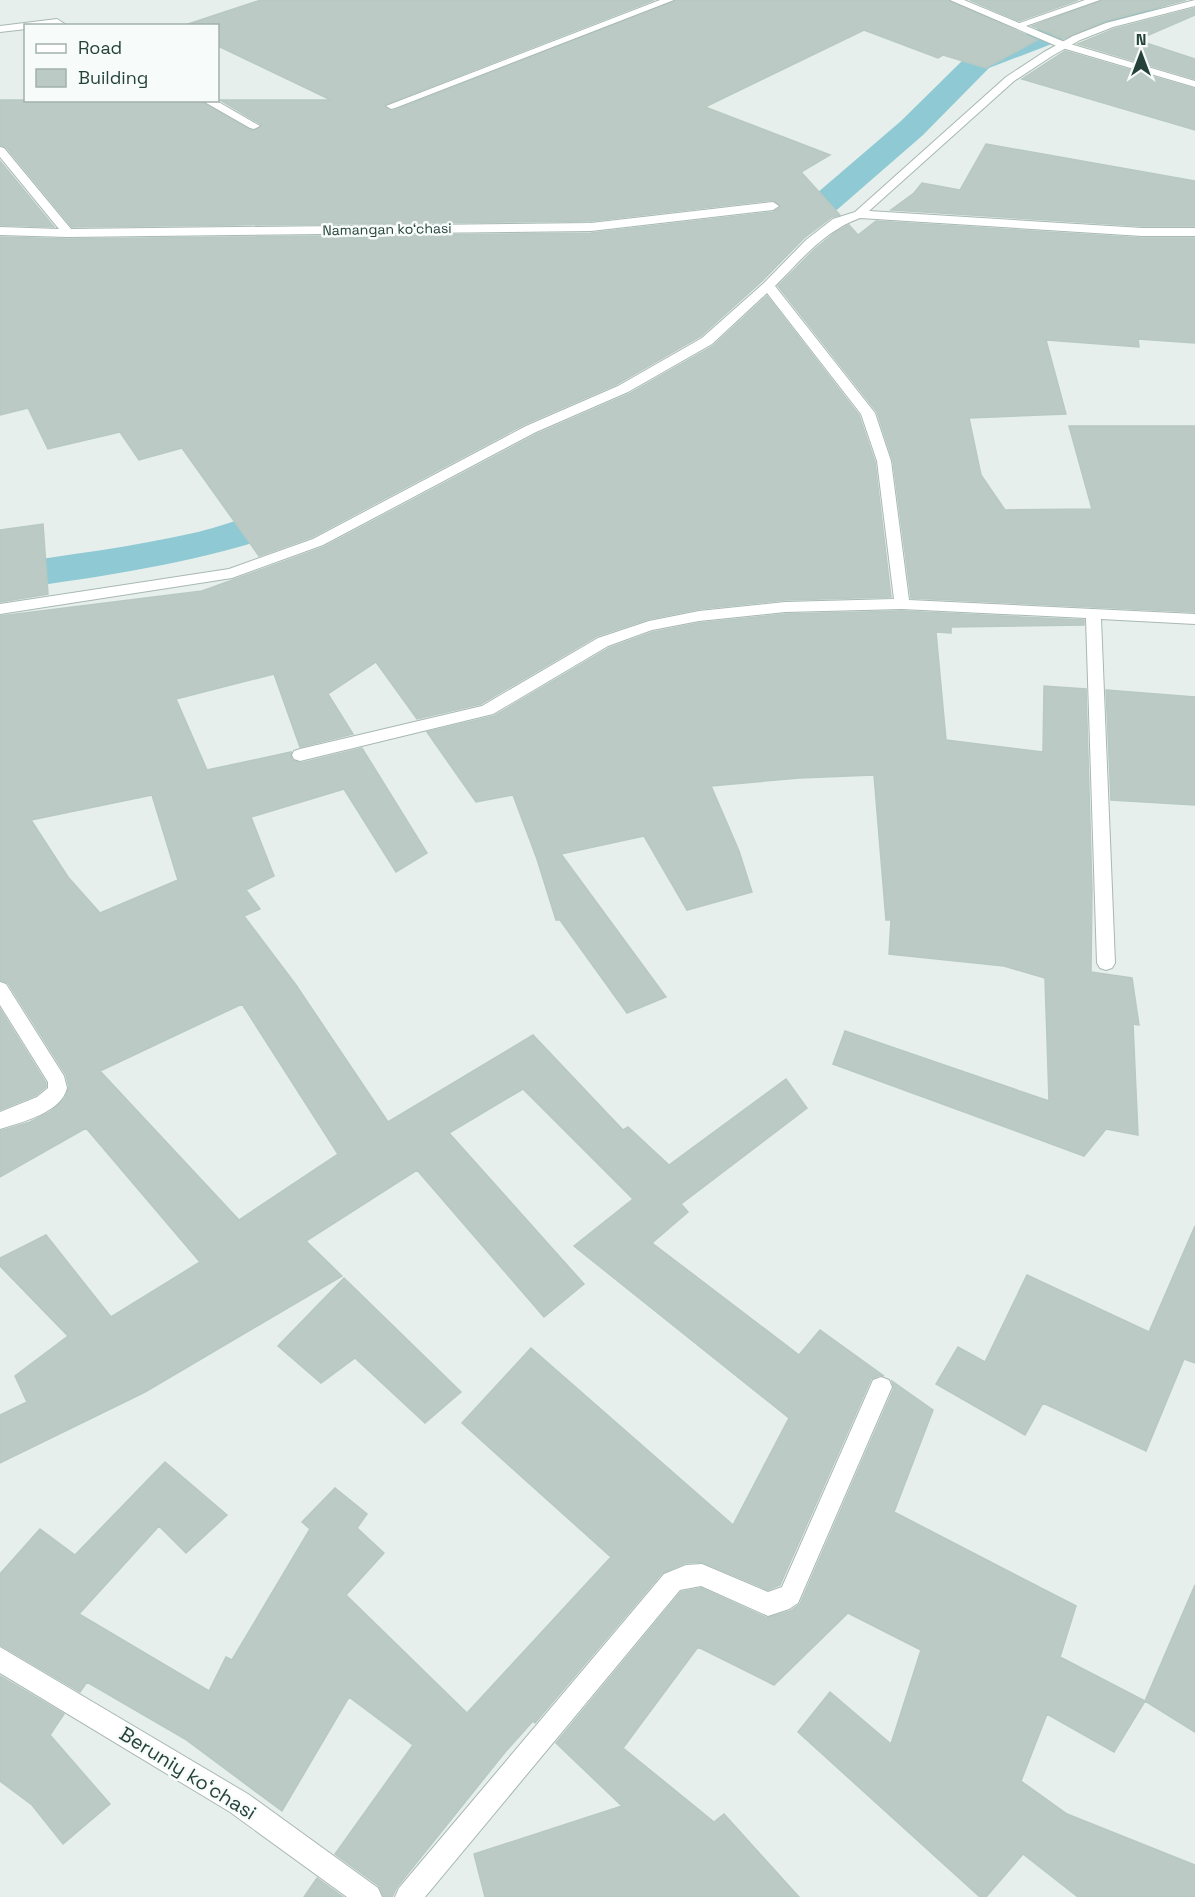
<svg xmlns="http://www.w3.org/2000/svg" width="1195" height="1897" viewBox="0 0 1195 1897" font-family="'Space Grotesk',sans-serif">
	<rect width="100%" height="100%" fill="#e6efeb"/>
	<g fill="none" stroke-linecap="round" stroke-linejoin="round">
		<path fill="#8ec9d4" fill-rule="evenodd" d="M1126,0h45l-5,6 -78,24 -99,38 -66,67 -138,120 -12,4 -12,-4 -6,-7 6,-7 140,-120 66,-65 101,-38z
			M311,496l15,3 6,9 -6,9c-105,44 -215,58 -326,74v-26c66,-10 133,-18 198,-33 39,-9 75,-27 113,-36z"/>
	</g>
	<path fill="#bbcac4" stroke="#b8c9c2" stroke-width="1.5" fill-rule="evenodd" d="M261,0h393l-270,105 8,6 284,-111h272l89,40 -51,28 -43,-13 -5,3 -74,-28 -159,77 125,48 -29,17 39,43 -8,2 -28,21 -42,43 -61,55 -84,48 -92,40 -213,113 -53,19 -77,-108 -43,12 -19,-28 -72,17 -20,-41 -28,7v-178l68,2 523,-6 182,-21 8,-5 -8,-7 -182,21 -519,6 -66,-80 -6,-2v-45h199l54,31 9,-6 -42,-25h111l-113,-54v-20h-36z
		M970,0h108l-59,21z
		M1102,0h84l-81,21 -42,18 -12,-5 4,-4 -6,3 -17,-7z
		M1195,8v7l-58,25 58,19v20l-117,-35 36,-15z
		M1065,51l130,38v41l-173,-51z
		M986,144l209,37v45h-53l-251,-16 23,-17 8,-10 38,7z
		M0,161l54,66 -54,-2z
		M876,221l266,17h53v105l-57,-4 1,8 -93,-7 20,74 -97,4 12,57 24,35 87,-1 -23,-83h126v186l-284,-14 -18,-137 -16,-49 -99,-126 37,-37 21,-17 13,-7 9,10z
		M767,296l92,119 16,47 16,135 -106,3 -86,9 -50,10 -52,17 -116,68 -64,15 -41,-57 -48,32 25,40 -53,13 -26,-73 -98,25 31,71 84,-18 1,8 9,3 61,-15 65,105 -31,19 -52,-83 -93,28 23,59 -28,14 14,19 -16,7 52,69 92,137 145,-87 90,95 5,-3 41,38 117,-86 21,29 -126,96 7,8 -36,31 147,112 21,-25 64,46 -4,-1 -9,4 -91,206 -12,5 -66,-28 -17,1 -23,10 -127,150 -2,-2 -27,30 -109,136 -5,10h-8l-5,-11 -44,-32 78,-109 -64,-48 -67,114 -97,-72 -98,-57 -7,10 -80,-47v-71l40,-45 35,26 90,-93 62,53 -41,38 -27,-27 -80,88 130,77 17,-34 6,3 78,-131 -8,-7 33,-34 32,26 -10,14 27,25 -38,42 121,118 144,-156 -149,-134 69,-75 202,177 56,-107 -215,-172 59,-47 -110,-110 -74,44 135,151 -40,33 -127,-147 -111,71 36,35 -197,116 -145,71v-48l27,-13 -12,-26 53,-40 -68,-70v-8l46,-23 65,82 89,-55 -114,-134 -86,49v-46l30,-9 20,-10 15,-14 4,-11 -3,-12 -58,-92 -8,-3v-364l202,-25 122,-44 213,-113 92,-40 84,-48zM152,795l26,85 -78,33 -32,-36 -37,-57zM242,1004l96,150 -99,66 -139,-149z
		M43,524l5,70 -48,8v-72z
		M902,611l182,9v5l-133,2v6l-15,-1 10,108 97,12 1,-66 42,3 6,201 -1,82 41,6 7,47 -6,-1 5,111 -32,-6 -22,27 -251,-92 12,-33 204,70 -4,-123 -41,-12 -115,-12 2,-34h-5l-12,-145 -75,3 -88,8 28,65 13,41 -65,18 -43,-74 -83,18 105,143 -39,16 -67,-93h-4l-19,-61 -24,-64 -37,7 -49,-70 67,-16 115,-68 44,-16 46,-9 86,-9z
		M1106,690l89,7v108l-84,-5z
		M0,1009l46,74v4l-10,8 -36,15z
		M1195,1226v137l-11,-4 -38,92 -103,-48 -18,32 -89,-51 22,-37 27,15 42,-87 122,57z
		M344,1278l117,114 -36,31 -70,-65 -34,25 -43,-37z
		M892,1381l41,29 -39,102 182,94 -16,51 85,44 -31,51 -67,-38 -26,67 46,33 128,51v32h-117l-55,-43 -37,43h-6l-182,-165 32,-40 61,52 30,-94 -73,-37 -74,72 -76,-38 -75,101 91,74 10,-8 75,83h-314l-11,-43 148,-48 -66,-63 125,-151 20,-4 66,30 23,-7 10,-7 94,-216z
		M1195,1585v147l-50,-31z
		M0,1676l64,38 -14,21 60,69 -47,40 -31,-39 -32,-24z
		M317,1878l26,19h-39z"/>
	<g fill="none" stroke-linecap="round" stroke-linejoin="round">
		<g stroke="#a8b8b2" stroke-width="2">
			<path id="service" d="M57,19l11,7h-42v3l-26,3v-6z
				M201,100h14l45,26 -6,3 -4,-1z"/>
		</g>
		<g stroke="#a8b8b2" stroke-width="2">
			<path id="minor" d="M660,0h14l-279,108 -4,1 -5,-3z
				M1085,0h15l-80,28 -9,-2z
				M1195,0v6l-82,21 -33,13 -28,16 -38,25 -145,130 273,17h53v8h-53l-282,-18c-36,13 -59,42 -85,68l100,127 16,48 18,139 286,14v10l-94,-5 14,344 -3,5 -6,2 -6,-2 -3,-5 -11,-345 -184,-9 -117,3 -86,9 -47,9 -44,16 -115,68 -193,47 -6,-2 -2,-4 2,-4 6,-2 182,-43 116,-68 51,-17 50,-10 86,-9 109,-3 -17,-138 -16,-47 -94,-121 -55,51 -84,48 -92,40 -213,113 -91,33 -232,36v-10l229,-35 84,-30 213,-113 92,-40 84,-48 62,-55 42,-43 27,-21 22,-7 151,-135 38,-25 29,-16 33,-13z
				M0,147l4,1 67,81 520,-6 182,-21 6,4 -6,4 -182,21 -523,6 -68,-2v-8l59,2 -59,-72z
				M0,982l6,2 58,92 3,12c-6,25 -45,34 -67,41v-17l37,-15 11,-9v-6l-48,-77z
				M881,1377l8,3 3,7 -94,216 -9,6 -21,7 -67,-30 -21,4 -255,307h-30l4,-9 265,-314 22,-9 16,-1 66,28 14,-5 91,-207z
				M0,1647l248,147 130,94 4,9h-35l-117,-85 -230,-139z"/>
		</g>
		<g stroke="#a8b8b2" stroke-width="2">
			<path id="tertiary" d="M950,0h14l103,43 128,38v6l-136,-40z"/>
		</g>
		<use href="#service" fill="#fff" fill-rule="evenodd"/>
		<use href="#minor" fill="#fff" fill-rule="evenodd"/>
		<use href="#tertiary" fill="#fff" fill-rule="evenodd"/>
	</g>
	<g text-anchor="middle" dominant-baseline="central" stroke-width="5" stroke-linejoin="round" paint-order="stroke">
		<g font-size="14" fill="#24423a" stroke="#f7fbf9">
			<text transform="translate(387 229) rotate(-1)">Namangan koʻchasi</text>
		</g>
		<g font-size="20" fill="#24423a" stroke="#f7fbf9">
			<text transform="translate(188 1773) rotate(32)">Beruniy koʻchasi</text>
		</g>
	</g>
	<rect x="24" y="24" width="195" height="78" fill="#f7fbf9" stroke="#a3b1ad" stroke-width="1.5"/>
	<rect x="36" y="44" width="30" height="9" fill="#ffffff" stroke="#a3b1ad" stroke-width="1.5"/>
	<text x="78" y="54" font-size="18" fill="#24423a">Road</text>
	<rect x="36" y="69" width="30" height="18" fill="#bbcac4" stroke="#a3b1ad" stroke-width="1.5"/>
	<text x="78" y="84" font-size="18" fill="#24423a">Building</text>
	<g transform="translate(1141 54)" stroke="#f7fbf9" stroke-width="4.5" paint-order="stroke">
	<path d="M0-4.5L10 22L0 15L-10 22Z" fill="#24423a"/>
	<text y="-9" font-size="16" font-weight="bold" text-anchor="middle" fill="#24423a">N</text>
	</g>
</svg>
